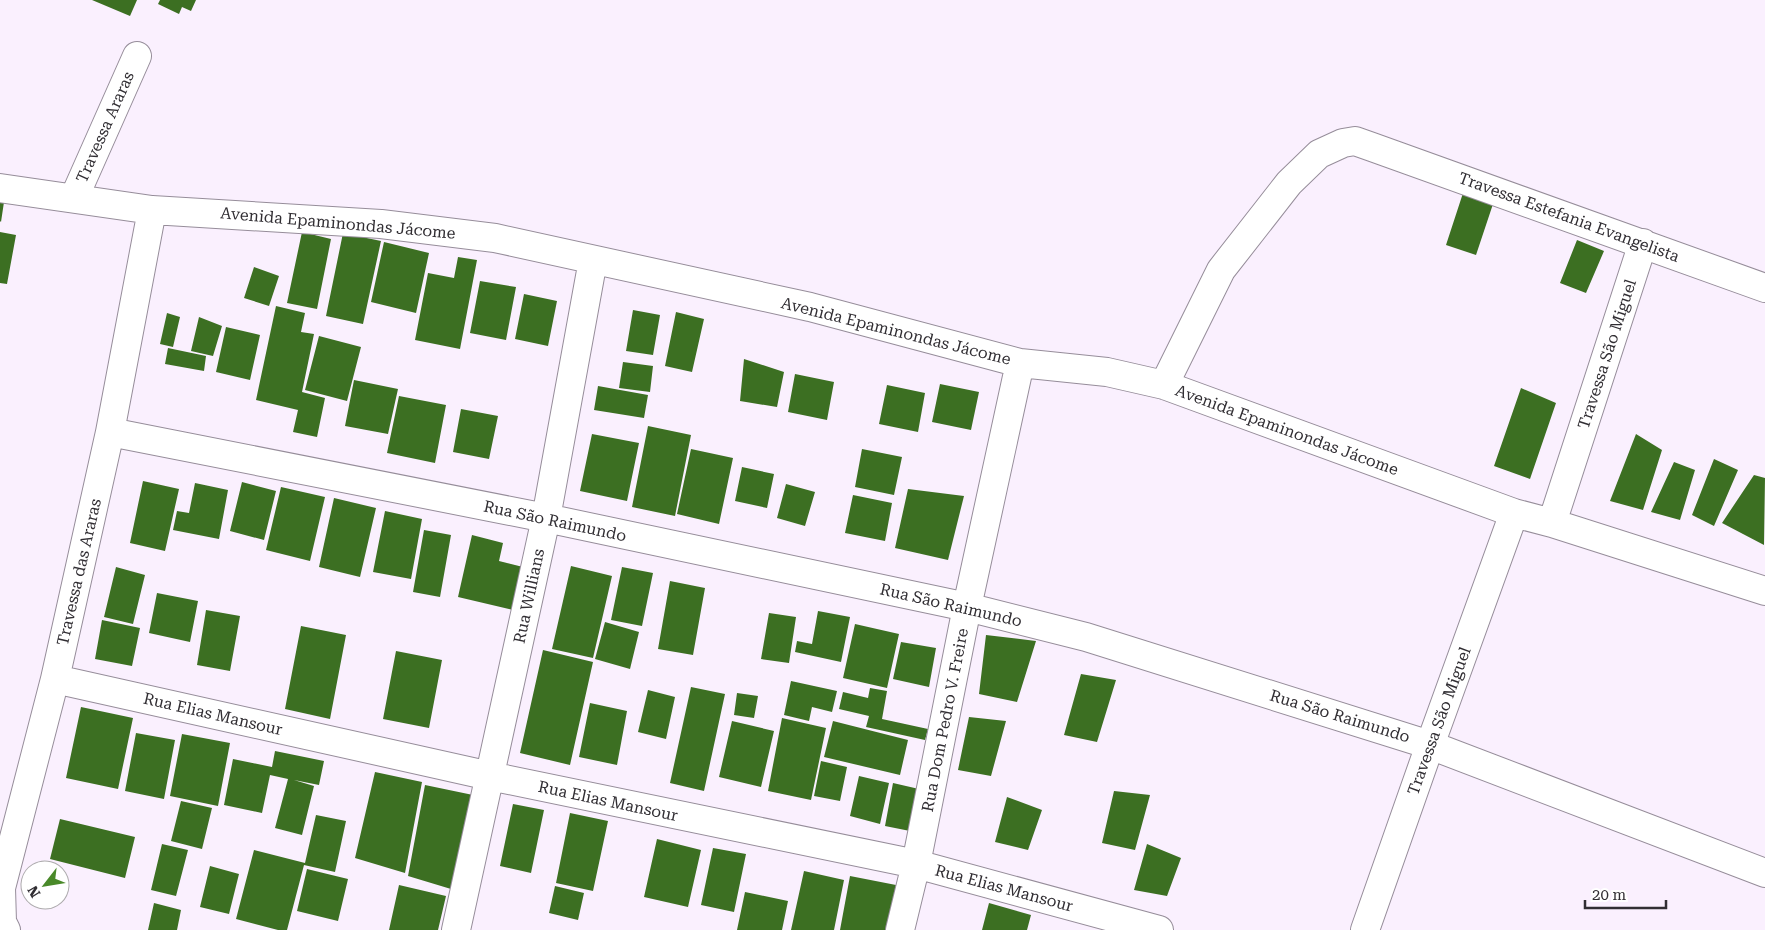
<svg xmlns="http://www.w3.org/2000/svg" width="1765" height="930" viewBox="0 0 1765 930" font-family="'Roboto Serif',serif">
	<rect width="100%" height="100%" fill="#faf0fe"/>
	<path fill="#3c6f22" d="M92,0h45l-7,16z
		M160,0h36l-5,11 -9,-4 -3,7 -21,-10z
		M1463,193l30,11 -17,51 -30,-10z
		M0,201l4,1 -3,20 -1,-1z
		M0,232l16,3 -9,49 -7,-1z
		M302,232l29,7 -14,70 -30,-6z
		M343,233l38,8 -18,83 -37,-8z
		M1577,240l27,11 -18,42 -26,-10z
		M384,242l45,11 -13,60 -45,-11z
		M458,257l19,3 -17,89 -45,-9 13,-67 26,5z
		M254,267l25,9 -10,30 -25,-8z
		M480,281l36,6 -10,53 -36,-7z
		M524,294l33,7 -9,45 -33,-7z
		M276,306l29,7 -4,19 13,2 -12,58 23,6 -8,39 -24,-5 5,-22 -42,-10z
		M633,310l27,5 -7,40 -27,-4z
		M676,312l28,7 -12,53 -27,-6z
		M167,313l13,4 -7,30 -13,-3z
		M199,317l23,9 -9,30 -22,-5z
		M226,327l34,8 -10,45 -34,-8z
		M319,336l42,11 -14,54 -42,-11z
		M168,348l38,8 -2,15 -39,-7z
		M744,359l40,13 -7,35 -37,-6z
		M623,362l30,4 -3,26 -31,-4z
		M795,374l39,8 -7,38 -39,-8z
		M354,380l44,9 -10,45 -43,-8z
		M940,384l39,8 -8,38 -39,-8z
		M887,385l38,8 -7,39 -39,-8z
		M598,386l50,9 -4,23 -50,-8z
		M1521,388l35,15 -26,76 -36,-13z
		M399,396l47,9 -11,58 -48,-10z
		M461,409l37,7 -9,43 -36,-7z
		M648,426l43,9 -16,81 -43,-9z
		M592,434l47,9 -12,58 -47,-10z
		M1636,434l26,16 -19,60 -33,-9z
		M691,449l42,9 -14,66 -42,-10z
		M862,449l40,8 -8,38 -39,-8z
		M1714,459l24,11 -24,56 -22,-11z
		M1674,462l21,8 -15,50 -29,-8z
		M742,467l32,7 -7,34 -32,-7z
		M1754,475l11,3 -1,67 -42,-22z
		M143,481l36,8 -14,62 -35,-8z
		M242,482l34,9 -12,49 -34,-9z
		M195,483l33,7 -9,49 -46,-9 4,-19 12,2z
		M786,484l29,8 -10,34 -28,-8z
		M281,487l44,10 -15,64 -44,-11z
		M908,489l56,7 -16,64 -53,-12z
		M853,495l39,8 -7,38 -40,-8z
		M334,498l42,10 -16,69 -41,-10z
		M385,511l37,8 -11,60 -38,-7z
		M424,530l27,5 -11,62 -27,-5z
		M472,535l31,8 -4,18 24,6 -10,43 -55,-13z
		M571,566l41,10 -19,82 -41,-9z
		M116,567l29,8 -12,49 -29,-7z
		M622,567l31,6 -11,53 -31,-6z
		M670,581l35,7 -12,67 -35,-6z
		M157,593l41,8 -8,41 -41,-9z
		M206,610l34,6 -10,55 -33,-6z
		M818,611l32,6 -9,45 -46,-10 2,-11 15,3z
		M769,613l27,4 -7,46 -28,-4z
		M102,620l38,8 -8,38 -37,-7z
		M605,622l34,10 -9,37 -35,-10z
		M855,624l44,10 -12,54 -44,-10z
		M301,626l45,9 -16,84 -45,-10z
		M986,635l50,6 -19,61 -38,-8z
		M901,642l35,6 -7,39 -36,-8z
		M543,650l50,12 -23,103 -50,-12z
		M396,651l46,9 -13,68 -46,-9z
		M1081,674l35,6 -19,62 -33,-7z
		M791,681l46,10 -5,21 -20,-5 -3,14 -25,-6z
		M691,687l34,7 -21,97 -34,-8z
		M870,688l17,3 -5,28 46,10 -3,11 -59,-13 3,-11 -30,-7 4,-17 25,6z
		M648,690l27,7 -9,42 -28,-7z
		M737,693l21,3 -4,22 -20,-3z
		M590,703l37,8 -10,54 -38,-8z
		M81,707l52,11 -15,71 -52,-11z
		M969,717l37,4 -15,55 -33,-6z
		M782,718l44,10 -15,72 -43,-9z
		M732,721l42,10 -13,56 -42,-10z
		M833,721l75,19 -8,35 -76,-18z
		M136,733l39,7 -11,59 -39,-8z
		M182,734l48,9 -12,63 -48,-10z
		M275,751l49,10 -5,24 -25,-5 20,6 -12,49 -27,-7 13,-49 -18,-4 -8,38 -38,-8 9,-46 39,8z
		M821,761l26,6 -7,34 -26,-5z
		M375,772l47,10 -17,91 -50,-15z
		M859,776l30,7 -9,41 -30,-8z
		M893,783l26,6 -9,42 -25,-5z
		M425,785l48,10 -22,94 -43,-13z
		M1114,791l36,4 -15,55 -33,-7z
		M1007,797l35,13 -14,40 -33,-8z
		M181,801l31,7 -10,41 -31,-8z
		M513,804l31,6 -13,63 -31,-7z
		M570,813l38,8 -15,70 -37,-8z
		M316,815l30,6 -11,51 -31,-7 -17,65h-9l-42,-11 18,-69 51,13z
		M60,819l75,18 -10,41 -75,-19z
		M657,839l44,11 -13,57 -44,-10z
		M162,844l26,6 -12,46 -25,-6z
		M1147,844l34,14 -14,38 -33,-6z
		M713,848l33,6 -12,58 -33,-7z
		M210,866l29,8 -10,40 -29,-7z
		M307,869l41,10 -10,42 -41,-10z
		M804,871l40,9 -10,50h-43z
		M850,876l46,9 -8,45h-48z
		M399,885l47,11 -8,34h-49z
		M555,886l29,7 -6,27 -29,-7z
		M745,892l43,9 -6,29h-45z
		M154,903l27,7 -4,20h-29z
		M989,903l42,12 -4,15h-45z"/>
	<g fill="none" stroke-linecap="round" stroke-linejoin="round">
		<g stroke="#968d9a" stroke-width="30">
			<path id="minor" d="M0,188l152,22 229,14 114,14 315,69 210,56 87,9 57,13 350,128 38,10 213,68
				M74,198l63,-142
				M1164,385l57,-115 68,-87 30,-29 24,-11 12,-2 17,6 393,141
				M110,432l436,86 421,89 119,30 344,108 335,128
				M1552,523l91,-280
				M55,679l435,97 426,88 243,66
				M6,930l-4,-8 -1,-34 54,-209 55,-247 42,-222
				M456,930l90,-412 47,-258
				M900,930l16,-66 51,-257 53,-244
				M1365,930l65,-185 84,-232"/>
		</g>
		<use href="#minor" stroke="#fff" stroke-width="28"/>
	</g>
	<g text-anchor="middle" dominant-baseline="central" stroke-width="5" stroke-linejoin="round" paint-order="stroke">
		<g font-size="16" fill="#312e33" stroke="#fff">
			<text transform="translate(105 127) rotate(-66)">Travessa Araras</text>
			<text transform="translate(1569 217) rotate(20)">Travessa Estefania Evangelista</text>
			<text transform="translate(338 223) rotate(5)">Avenida Epaminondas Jácome</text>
			<text transform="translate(896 331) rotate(14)">Avenida Epaminondas Jácome</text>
			<text transform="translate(1607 354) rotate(-72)">Travessa São Miguel</text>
			<text transform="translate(1287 430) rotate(20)">Avenida Epaminondas Jácome</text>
			<text transform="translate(555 521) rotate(12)">Rua São Raimundo</text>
			<text transform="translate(79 572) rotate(-77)">Travessa das Araras</text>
			<text transform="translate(529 596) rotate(-78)">Rua Willians</text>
			<text transform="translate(951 605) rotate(13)">Rua São Raimundo</text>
			<text transform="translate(213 714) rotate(13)">Rua Elias Mansour</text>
			<text transform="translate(1340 716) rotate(17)">Rua São Raimundo</text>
			<text transform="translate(945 720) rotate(-79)">Rua Dom Pedro V. Freire</text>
			<text transform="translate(1439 721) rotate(-70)">Travessa São Miguel</text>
			<text transform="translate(608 801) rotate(12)">Rua Elias Mansour</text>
			<text transform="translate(1004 888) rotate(15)">Rua Elias Mansour</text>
		</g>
	</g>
	<g transform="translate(45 885) rotate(239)"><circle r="24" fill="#ffffff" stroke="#adabad"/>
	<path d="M0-4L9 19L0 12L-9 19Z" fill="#498929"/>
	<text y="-8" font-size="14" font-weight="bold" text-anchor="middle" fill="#312e33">N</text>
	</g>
	<path d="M1585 900v8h81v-8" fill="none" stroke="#312e33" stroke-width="2.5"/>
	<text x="1592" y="900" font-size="15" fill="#312e33" stroke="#ffffff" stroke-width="4" paint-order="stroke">20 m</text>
</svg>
